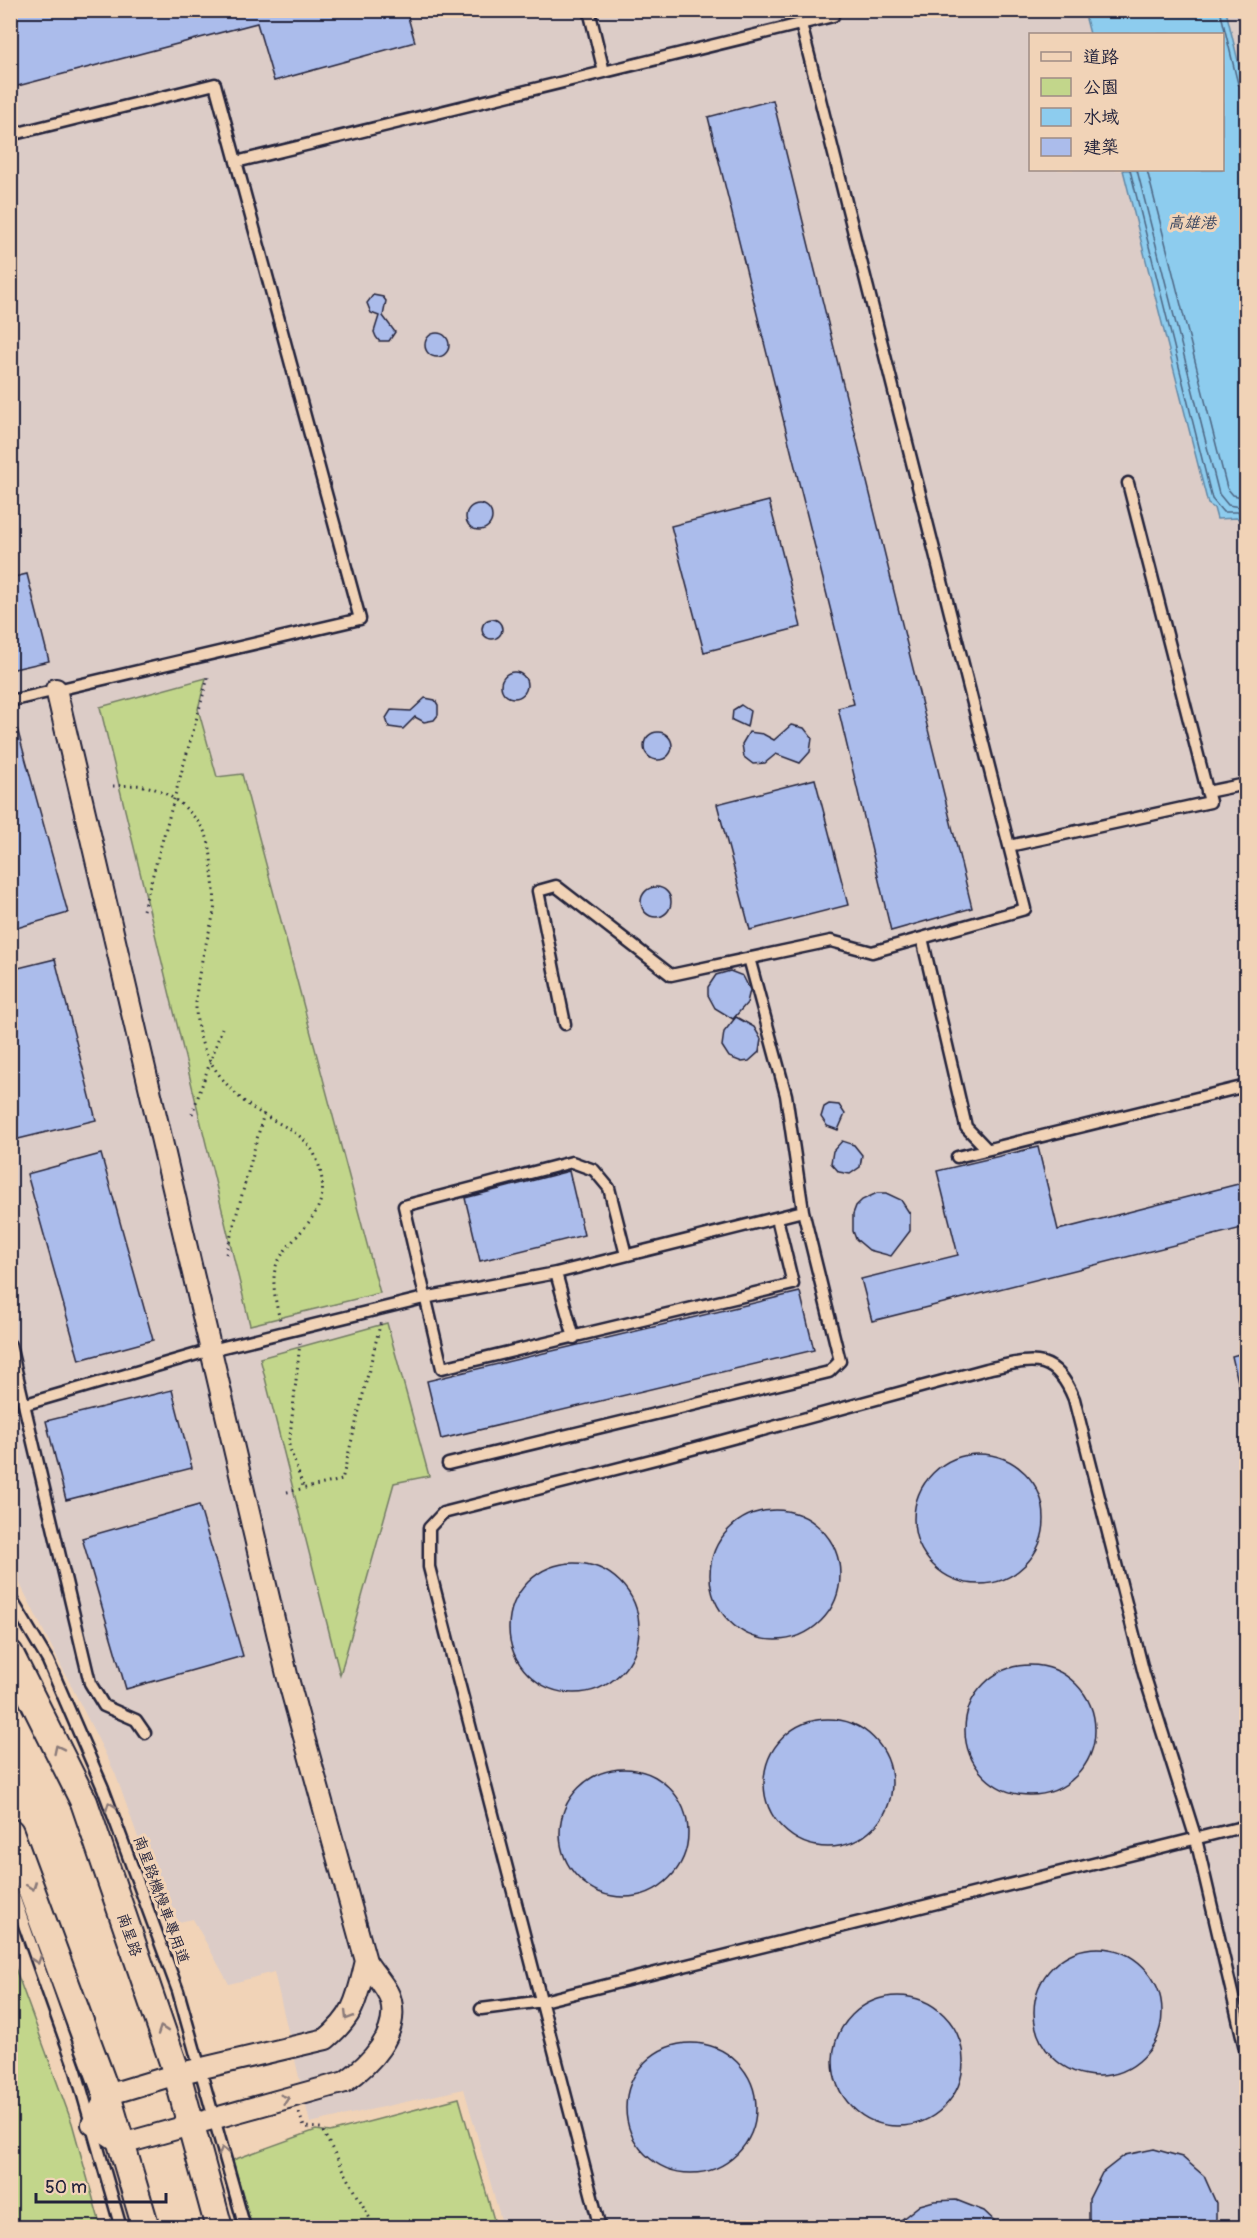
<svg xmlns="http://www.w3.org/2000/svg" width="1257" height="2238" viewBox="0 0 1257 2238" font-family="Pangolin,'LXGW WenKai TC',sans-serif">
	<rect width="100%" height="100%" fill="#f1d3b7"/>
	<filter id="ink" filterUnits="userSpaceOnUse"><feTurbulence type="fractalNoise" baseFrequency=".0167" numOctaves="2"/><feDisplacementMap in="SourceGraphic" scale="12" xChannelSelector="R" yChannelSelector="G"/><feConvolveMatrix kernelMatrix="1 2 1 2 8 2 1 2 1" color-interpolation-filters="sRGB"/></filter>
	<g filter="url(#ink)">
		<path fill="#dcccc7" d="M11,11h1082l6,23h-69v136h102l85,349 29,-1v1709h-743l-39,-138 -154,34 -36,-151 -45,12 -36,-65 -24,5 -54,-151 -104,-207z
			M1226,11h20v83z"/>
		<path fill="#c2d68b" stroke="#727c63" stroke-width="1.5" d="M206,678l-8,31 19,68 25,-3 138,519 -130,32 -150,-618z
			M387,1323l42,153 -35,7 -54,192 -80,-317z
			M11,1957l61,166 29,104h-90z
			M459,2098l37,129h-244l-19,-67 83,-30 14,2z"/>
		<path fill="#8dccee" stroke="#6288a6" stroke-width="1.5" d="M1084,11h142l20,83v428l-9,-4 -20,1 -3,-11 -6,-4 -85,-334h99v-136h-132z"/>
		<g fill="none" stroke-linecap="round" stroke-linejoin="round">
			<path stroke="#4d6683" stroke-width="1.5" d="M1220,10l18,74 8,5
				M1130,170l82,329 11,13h15l8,4
				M1137,170l82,324 9,11 18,3
				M1147,170l80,318 6,7 13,3"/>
		</g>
		<path fill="#abbceb" stroke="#22223b" stroke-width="1.5" d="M10,10h396l9,32 -141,39 -17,-58 -247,65z
			M773,100l199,808 -81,23 -53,-223 16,-4 -146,-587z
			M373,295l10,2 3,4 -3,15 12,16 -6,9h-10l-3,-4 -2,-5 5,-16 -8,-3 -4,-10z
			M425 345a12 12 0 1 1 24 0a12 12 0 1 1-24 0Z
			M769,501l32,126 -97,25 -33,-126z
			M466 517a13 13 0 1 1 26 0a13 13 0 1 1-26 0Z
			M27,574l22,87 -39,9v-92z
			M482 629a10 10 0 1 1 20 0a10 10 0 1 1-20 0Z
			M501 685a13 13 0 1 1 26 0a13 13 0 1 1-26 0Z
			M425,698l10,2 3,5v10l-4,5 -10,2 -9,-5 -12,12 -14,-2 -3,-9 5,-8 20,1z
			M741,705l9,6 -3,16 -15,-7 1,-10z
			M15,721l53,192 -58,17v-208z
			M791,725l13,3 8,10 -2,14 -10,11 -24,-9 -11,9 -12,1 -9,-7 -2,-13 7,-12 14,2 11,6z
			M644 746a14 14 0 1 1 28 0a14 14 0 1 1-28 0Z
			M815,779l33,126 -98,25 -33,-126z
			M641 902a15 15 0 1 1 30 0a15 15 0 1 1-30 0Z
			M55,959l41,161 -86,21v-171z
			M730,971l13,5 7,14 -3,13 -14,16 -18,-11 -7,-13v-8l8,-12z
			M736,1017l18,10 7,12 -2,13 -10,9 -7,1 -13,-5 -7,-11 2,-14z
			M829,1104l10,1 6,9 -7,16 -11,-4 -6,-9 3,-10z
			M842,1141l12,4 8,10 -2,12 -10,7 -11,-2 -8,-9 2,-12z
			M1038,1147l20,83 188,-48v45l-374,94 -11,-42 97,-24 -21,-84z
			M101,1154l52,186 -74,20 -52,-186z
			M569,1171l15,64 -104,26 -15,-63z
			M877,1193h9l15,7 9,14v17l-19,25 -22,-6 -13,-11 -3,-8v-17l3,-8 6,-6z
			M800,1292l14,58 -373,89 -14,-58z
			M1246,1352v43h-5l-9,-39z
			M172,1390l20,78 -126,32 -20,-79z
			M914 1519a65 65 0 1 1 130 0a65 65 0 1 1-130 0Z
			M199,1505l44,151 -117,33 -44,-151z
			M710 1575a65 65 0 1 1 130 0a65 65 0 1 1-130 0Z
			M509 1628a65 65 0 1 1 130 0a65 65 0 1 1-130 0Z
			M965 1730a65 65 0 1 1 130 0a65 65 0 1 1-130 0Z
			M764 1783a64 64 0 1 1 128 0a64 64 0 1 1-128 0Z
			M560 1833a64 64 0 1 1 128 0a64 64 0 1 1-128 0Z
			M1034 2012a64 64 0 1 1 128 0a64 64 0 1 1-128 0Z
			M833 2061a65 65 0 1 1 130 0a65 65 0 1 1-130 0Z
			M626 2108a65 65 0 1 1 130 0a65 65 0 1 1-130 0Z
			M1154,2149l28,8 22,19 12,27v25h-127v-29l13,-26 23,-18z
			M956,2200l28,11 18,17h-111l29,-23 14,-4z"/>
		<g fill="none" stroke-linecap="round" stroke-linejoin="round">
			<g stroke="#22223b" stroke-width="15">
				<path id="service" d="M589,10l15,62
					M10,135l205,-51 145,535 -350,82
					M236,162l597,-146 -1,-6
					M1207,792l39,-8
					M1009,846l201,-44 -82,-319
					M922,938l44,189 21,22
					M565,1024l-27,-133 18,-5 115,89 160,-34 41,11 153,-43 -224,-885
					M957,1157l289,-71
					M626,1255l-17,-67 -15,-18 -22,-8 -168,44 38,162 351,-84 -16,-66
					M556,1273l18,65
					M10,1345l80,338 14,23 32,14 9,13
					M26,1404l185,-54 213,-52 132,-25 247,-62
					M448,1464l381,-92 11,-11 -37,-150 -17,-116 -37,-137
					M10,1597l38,64 55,127 75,203 67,237
					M10,1885l66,186 45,157
					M481,2009l62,-8 703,-175
					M600,2228l-171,-661v-39l14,-15 216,-55 328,-89c44,-9 67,-19 87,30l70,275 52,165 50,214"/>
			</g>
			<g stroke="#22223b" stroke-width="24">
				<path id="minor" d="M56,689l232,990 78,282c7,12 22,27 25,40 8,34 -21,63 -46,81l-223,62 -30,-20 15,-29 70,-21 149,-35c30,-25 31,-42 40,-78"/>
			</g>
			<g stroke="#22223b" stroke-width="30">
				<path id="tertiary" d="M10,1654l74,148 93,272 42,154
					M10,1832l97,263 39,133"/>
			</g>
			<path stroke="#22223b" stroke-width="3" stroke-dasharray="1.5 4.5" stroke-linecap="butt" d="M113,786c10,0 22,-2 31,0 24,4 49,25 60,45 7,12 7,27 8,40 1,13 4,28 2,41 -10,44 -28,88 -11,134 8,22 28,46 47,60 33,24 65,24 72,74 5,39 -33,55 -46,86 -5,15 0,39 4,54
				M143,910l66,-236
				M192,1114l30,-86
				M226,1254l38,-141
				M300,1343l-11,103 15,43
				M287,1492l55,-12 39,-159
				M299,2113l5,14 17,1 54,100"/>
			<use href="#service" stroke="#f1d3b7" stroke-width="10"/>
			<use href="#minor" stroke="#f1d3b7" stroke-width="20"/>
			<use href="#tertiary" stroke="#f1d3b7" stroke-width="26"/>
		</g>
		<defs><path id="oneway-chevron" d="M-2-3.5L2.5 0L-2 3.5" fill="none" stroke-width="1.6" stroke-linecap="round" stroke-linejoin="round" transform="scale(1.5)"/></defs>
		<g stroke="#8a7a79">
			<use href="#oneway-chevron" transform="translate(58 1749) rotate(-116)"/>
			<use href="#oneway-chevron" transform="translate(110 1806) rotate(-110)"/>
			<use href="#oneway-chevron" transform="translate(32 1886) rotate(70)"/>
			<use href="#oneway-chevron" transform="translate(37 1960) rotate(71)"/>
			<use href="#oneway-chevron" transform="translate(348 2016) rotate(121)"/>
			<use href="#oneway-chevron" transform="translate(162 2030) rotate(-109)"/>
			<use href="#oneway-chevron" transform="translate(285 2099) rotate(-16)"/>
			<use href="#oneway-chevron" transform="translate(223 2151) rotate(-106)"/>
		</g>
	</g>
	<g text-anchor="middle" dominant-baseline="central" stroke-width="6" stroke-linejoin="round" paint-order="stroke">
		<g font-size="15" fill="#22223b" stroke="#f1d3b7">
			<text transform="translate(161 1900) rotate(70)">南星路機慢車專用道</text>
			<text transform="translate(129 1935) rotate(71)">南星路</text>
		</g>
		<g font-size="16" font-style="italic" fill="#37445f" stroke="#f1d3b7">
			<text x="1192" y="223">高雄港</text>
		</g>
	</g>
	<rect width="1257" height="2238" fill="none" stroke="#f1d3b7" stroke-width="36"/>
	<rect x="18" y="18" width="1221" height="2202" fill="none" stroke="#22223b" stroke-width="2" filter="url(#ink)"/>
	<rect x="1029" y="33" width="195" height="138" fill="#f1d3b7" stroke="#9e8c85" stroke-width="1.5"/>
	<rect x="1041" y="52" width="30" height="9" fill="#f1d3b7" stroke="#9e8c85" stroke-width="1.5"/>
	<text x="1083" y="63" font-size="18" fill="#22223b">道路</text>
	<rect x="1041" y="78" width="30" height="18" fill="#c2d68b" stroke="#9e8c85" stroke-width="1.5"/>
	<text x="1083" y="93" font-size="18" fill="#22223b">公園</text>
	<rect x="1041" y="108" width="30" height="18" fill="#8dccee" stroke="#9e8c85" stroke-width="1.5"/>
	<text x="1083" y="123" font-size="18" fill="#22223b">水域</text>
	<rect x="1041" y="138" width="30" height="18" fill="#abbceb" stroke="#9e8c85" stroke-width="1.5"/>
	<text x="1083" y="153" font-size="18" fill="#22223b">建築</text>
	<path d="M36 2193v9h130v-9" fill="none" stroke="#22223b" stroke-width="3"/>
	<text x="45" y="2193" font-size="18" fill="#22223b" stroke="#f1d3b7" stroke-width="4.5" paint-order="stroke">50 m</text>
</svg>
